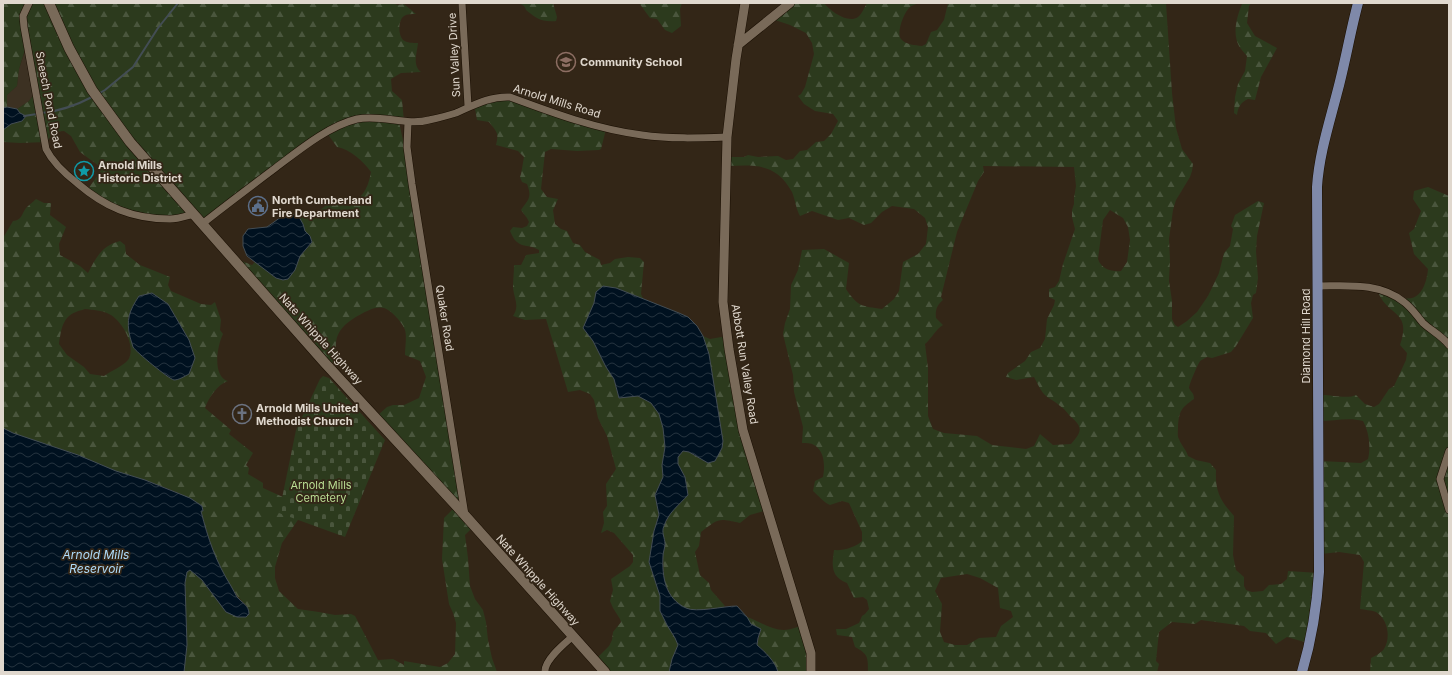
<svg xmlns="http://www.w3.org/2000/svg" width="1452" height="675" viewBox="0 0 1452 675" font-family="Inter,sans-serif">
	<defs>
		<pattern id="forest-firs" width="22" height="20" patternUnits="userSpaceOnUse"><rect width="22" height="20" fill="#2c3a1d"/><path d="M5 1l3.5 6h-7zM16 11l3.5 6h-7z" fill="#4a563d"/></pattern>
		<pattern id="cemetery-stones" width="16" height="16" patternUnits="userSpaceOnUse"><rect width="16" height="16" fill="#2c3a1d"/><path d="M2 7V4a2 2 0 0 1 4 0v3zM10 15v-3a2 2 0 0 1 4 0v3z" fill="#4a563d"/></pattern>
		<pattern id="water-waves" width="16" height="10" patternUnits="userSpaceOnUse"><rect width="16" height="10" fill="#001120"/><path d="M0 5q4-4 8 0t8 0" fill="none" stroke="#25333f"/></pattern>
	</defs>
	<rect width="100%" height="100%" fill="#332617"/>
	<path fill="#3c3122" d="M28,42l7,51 -6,8 -12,8 -11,-2 1,-12 10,-9 2,-17z"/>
	<path fill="url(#forest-firs)" fill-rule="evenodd" d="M3,3h391l3,2 7,-1 12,10c-4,0 -9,0 -12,2 -6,4 -6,19 -1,24 4,3 10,3 15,3 -1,10 -6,22 3,29l-20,1 -10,6 1,12 10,9 2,21 -5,1 19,87 39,241 2,2 3,17 -1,1 4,40 9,16 -9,9 3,23 2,28 5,13 8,11 3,12 2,18 4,18 5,14h-313l3,-27 -2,-62 2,-11 4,-2 11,10 24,32 21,-6c-26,-24 -37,-62 -46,-95l1,-5c-26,-18 -58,-25 -88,-35 -34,-12 -67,-25 -101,-38l-10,-5v-190l10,-17c9,-1 8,-6 13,-13 3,-3 7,-6 10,-9l8,4h7l-1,12 16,12 -7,17 1,11 20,11 8,7c8,-15 13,-27 32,-32l5,4 1,9 14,11 30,12 -2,8 3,6 30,13 10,1 4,-3 6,18 -1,10 3,4c-6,12 -11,42 5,47 -11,4 -19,16 -23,27l26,22 -2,4 24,19 -7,12 3,3 -1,6 15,9v5l20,9 17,20 -18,26 -7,24v11l4,13 19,18 21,3 16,3 16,-1 4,2 23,44 15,-1 11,6v-4l36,6 8,-4 7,-9 1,-31 -3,-10 -4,-9 -7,-45 2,-41 11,-11 -78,-91 10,-9 6,-2h11l15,-7 7,-21 -6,-16 -15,-6c0,-8 2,-18 0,-25 -2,-7 -14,-20 -21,-22 -7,-2 -15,2 -21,5 -21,11 -32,22 -25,46l-5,8 -94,-107 13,5 3,-3 21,16 19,-8 5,-14 12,-14 -2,-6 -5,-5 -6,-14 8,-7 11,2 14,-12 6,4 12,2c13,-10 18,-17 21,-34 -8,-11 -21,-23 -34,-25l-10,-14 -121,91 -12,-11 -33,6 -35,-7 -38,-23 12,-17 -1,-6 -19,-14 -9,-16 -7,-5 -11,1 -6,10 -27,1 -17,-1v-12l8,-6 11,-3 -5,-12 12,-8 6,-8 -8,-50 -8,26 -2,17 -10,9v12l-4,1zM168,304l21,36 -56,7 -4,-16 -1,-14zM85,309c8,1 17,1 24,5 13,6 28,33 19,46 -6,7 -16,10 -24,16l-14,-2 -6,-7 -17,-12 -8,-11c2,-13 3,-27 17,-32 3,-2 5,-1 9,-3z
		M516,3h37l4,14 -1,4c-15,1 -19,-2 -30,-11 -1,-5 -5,-6 -10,-7z
		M639,3h43l-2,6 1,17 -9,7 -7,-3 -8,-11 -7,-1z
		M791,3h33c6,8 24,21 34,14 4,-3 6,-9 9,-14h52c-2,1 -7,2 -9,4 -6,5 -14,26 -9,32 5,6 14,6 21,7l4,-2 5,-12 6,-2 7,-10 4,-17h218l6,90 4,35 6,21 11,15 -1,7 -2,6 -14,23 -3,10 -4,29 1,21 -1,21 3,20v18l3,6 3,2 9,-6 10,-9 11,-16 11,-23 5,-20 6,-7 3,-17 -2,-3 4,-11 23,-14 6,2 -7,33 -1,15 2,27 -2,15 -3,2 -2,8 2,15 -17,28 -5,6 -19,6 -5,-1c-3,2 -7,3 -8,6 -2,3 -10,22 -10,25 2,5 5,4 5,11 -13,9 -15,12 -16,28 0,4 -1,9 1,12 2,6 7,10 9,17l8,4 14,3 6,7c-1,21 4,30 18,46l-1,39 3,15 8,7v9l2,4 6,2 11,-1 6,-6 12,-1 6,-5 1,-8 31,2 -11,70 -21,-6 -11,7 -10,-11 -16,-2 -6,-5 -43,-6 -6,4 -23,-2 -13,10 -3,29 3,3 -2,8h-289c0,-15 0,-18 -13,-25l-3,-10 -15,-2 -1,-6h10l13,-6 3,-7 3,-2 4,-5 -2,-9 -4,-3 -9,1 -7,-15c-17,-6 -15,-19 -13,-33 9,1 22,-3 28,-9v-9l-13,-29 -7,-2 -12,4c-7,-3 -11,-9 -17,-14l2,-10 8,-4c2,-10 2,-26 -9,-32 -3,-2 -8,-2 -12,-2l1,-16 -9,-35 -1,-17 -10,-41 2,-11 5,-14 1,-24 7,-15 4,-20 22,-1 25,14 -3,26c12,18 16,17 36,20l12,-10 5,-8 4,-29 15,-8 8,-10 2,-17 -3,-9 -11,-9 -22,-3 -10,6 -11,11 -7,2 -15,-7 -11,2 -26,-9 -12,5c-4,-7 -5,-17 -8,-24 -16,-29 -36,-27 -65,-26v-9h17l4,-2 10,2 20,-1 8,4 7,-1 7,-8 7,-1 9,-8 8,-1 7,-7 7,-13 -5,-7 -18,-3 -11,-7 -6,-8 3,-2 4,-7 9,-33 -2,-11 -6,-10 -16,-8 -18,-6zM983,166l91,1 2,19 -2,12v6l-2,6v7l3,12 -12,35 -4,17 -4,6 -6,2v8l6,3 -1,5 -7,14 -2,20 -5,9 -9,4 -6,9 -17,12 -2,4 10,3 18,-3c3,5 5,11 9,16 4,5 12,8 17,13 5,3 7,7 11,11 13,11 10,15 0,27l-18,1 -13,-11 -6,12 -8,3 -34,-4 -15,-9 -33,-3 -11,-4 -5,-13v-48l-3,-24c7,-6 11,-15 18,-19l-7,-7c-1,-8 1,-13 7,-18l-2,-3 16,-65 21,-51 6,-9zM1110,210l13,8 5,9 2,13 -3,22 -6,9c-9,1 -20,-2 -23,-12l5,-39zM967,574l13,4 18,10 2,20 11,3 2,6 -12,9 -5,11 -17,1 -12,7h-12l-11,-3 -4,-10 2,-28 -7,-13 6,-13z
		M1241,3h10l-2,3 -2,17 8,13 22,12 -16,29 -6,23 -7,-1c-7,3 -10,8 -11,16l-3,-2 1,-16 3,-13 7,-13 2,-15c-3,-3 -6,-7 -8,-10 -7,-13 -2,-30 3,-42z
		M502,96l105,29 -6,24 -2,1 -22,1 -26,-2 -6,3 -4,37 6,8 11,2 -5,11 2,14 6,5 6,2 6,12 7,2 5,7 15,8 1,5 9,-2 5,-4 13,-2 12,1 4,4 -3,32 3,6 -28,-12 -20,4 -2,11 -11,25 10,13 13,26 8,12 5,19 19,-2 13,7 8,11 4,14 2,19 -3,18 1,12 -8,18 4,20 -5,16 -5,31 11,34v15l7,14 8,13 3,7 -6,14 -3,13h-62l-11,-13 13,-13 3,-6 1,-8 8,-10 -1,-3 -7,-11 -3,-7 3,-11 -2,-11 19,-13 3,-4v-7l-19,-22 -7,-3 -6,3 3,-10 -1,-11 4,-6 -1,-22 10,-15 -9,-33 -9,-18 -4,-18 -4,-6 -10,-4 -12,2 -22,-73 -21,1 -12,-4c7,-10 1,-18 0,-28 0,-8 1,-16 1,-23h7l5,-10 13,-2v-3c-8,-5 -17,-3 -22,-8 -3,-2 -5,-7 -7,-11l3,-4 9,1 5,-2 2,-4 -2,-4 -6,-8c8,-11 11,-13 6,-26l-5,-2 -2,-5 1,-3 3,-17 -6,-6 -22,-6c3,-12 1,-13 -7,-23l-12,-2 -3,-17z
		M1428,187l21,9v476h-79l1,-14c4,-2 10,-5 13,-9 7,-11 4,-30 -8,-37 -5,-2 -11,-2 -16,-3l4,-47 -4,-7 -21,-3 -18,2 -1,-93 41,2 7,-4c3,-12 1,-27 -5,-38 -14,-4 -29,0 -44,0l3,-26c10,0 26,4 34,0l9,9 9,3 5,-3 10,-15 5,-3 12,-26 1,-7 -7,-8c12,-35 -12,-28 -22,-53h6l6,-3c4,3 9,8 14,9 17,4 23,-16 24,-29l-14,-15 -5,-21 5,-4 7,-18 -8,-12 1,-8z
		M703,336l7,3 17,-3 6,38 34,136 -17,5 -10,8c-22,-5 -21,-5 -39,9l-2,14 -4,6 5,23 9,8 2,7 14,16 -6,3 -7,-1 -15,3 -11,-2 -14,-10 -8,-18 -1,-27 2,-10 -3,-14 9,-18 17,-17 -3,-18 -7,-13v-7l5,-6 6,1 19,11 14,-15 1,-7 -14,-87z
		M747,617c12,4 24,13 37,13 6,0 13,-3 19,-5l9,47h-34c-3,-11 -13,-20 -21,-27l4,-16 -10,-5z"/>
	<path fill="url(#cemetery-stones)" d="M323,376l6,2 56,62 -40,97 -66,-24 17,-83 24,-51z"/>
	<path fill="url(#water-waves)" stroke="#434d54" d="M7,107l10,2 3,4 6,3 -4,5 -11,3 -8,6v-22z
		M290,213l9,4 4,7 2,7 5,5 2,6 -12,14 -5,14 -7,9 -5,1 -7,-2 -29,-22 -4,-10v-10l5,-7 19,-2 14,-10z
		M603,286l13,2 63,25 9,4 9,9 6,10 6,18 14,87 -1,7 -7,13 -7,2 -19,-11 -6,-1 -5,6v7l7,13 3,18c-9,10 -20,18 -24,31 -3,6 1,12 1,18 0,4 -2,8 -2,12 -1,21 2,42 23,52 10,5 38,-2 51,-2l10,11 4,7 10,5 -3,9 -1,7c8,7 18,16 21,27h-109l3,-13 6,-14 -3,-7 -8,-13 -7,-14v-15l-11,-34 5,-31 5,-16 -4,-20 8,-18 -1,-12 3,-18 -2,-19 -4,-14 -8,-11 -13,-7 -19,2 -5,-19 -8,-12 -13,-26 -10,-13 11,-25 2,-11z
		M152,293l16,11 21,36 6,18 -6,16c-4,2 -10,6 -15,6 -5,-1 -38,-28 -41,-33 -1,-3 -2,-7 -3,-10 -4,-17 -1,-26 9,-41z
		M3,428l10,5 65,22 38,16 29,9 45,18 12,8 1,5h-2c7,28 15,51 30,75 2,4 4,7 6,11 5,6 12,8 12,17l-3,3h-9l-11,-5 -24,-32 -12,-10 -3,2 -2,11 2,62 -3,27h-181z"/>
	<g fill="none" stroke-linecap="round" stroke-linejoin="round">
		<path stroke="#434d54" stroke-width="2" d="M98,94l7,-4 28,-23 25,-39 20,-25
			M42,113c17,-2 35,-8 50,-16
			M24,116l13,-2"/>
		<g stroke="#1a0f03" stroke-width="8">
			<path id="minor" d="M29,3l-6,13 1,11 22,122c7,14 18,24 31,34 28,24 55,36 93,36 8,0 16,-3 24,-5
				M462,3l6,103
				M408,122l-1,25 5,37 53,331
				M202,224c24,-19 48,-37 72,-55 24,-18 54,-43 83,-50 24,-5 49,7 72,1 9,-2 18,-4 27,-7 18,-8 34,-17 54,-16 43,16 86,32 132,38 28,4 56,3 85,2
				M1317,286c30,0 62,-4 87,16 8,6 13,14 19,21 9,8 19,13 26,22
				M1449,451l-9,28 9,31
				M545,672c-1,-12 19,-28 28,-36"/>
		</g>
		<g stroke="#1a0f03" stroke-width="10">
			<path id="tertiary" d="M745,3l-9,56 -9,78 -4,165 6,47 14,81 59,193 9,30v19
				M738,45l52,-42"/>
		</g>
		<g stroke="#1a0f03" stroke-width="11">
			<path id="secondary" d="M49,3l20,45 23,42 38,52 194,220 129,140 152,170"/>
		</g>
		<g stroke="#1a0f03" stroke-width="11">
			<path id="primary" d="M1302,672c10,-34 15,-65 17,-100l-2,-385c2,-32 12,-63 20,-94 8,-29 13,-60 21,-90"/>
		</g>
		<use href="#minor" stroke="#796a59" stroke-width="7"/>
		<use href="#tertiary" stroke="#796a59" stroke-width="9"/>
		<use href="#secondary" stroke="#796a59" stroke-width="10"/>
		<use href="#primary" stroke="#7f89a9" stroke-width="10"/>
	</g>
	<defs>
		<g id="school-ring" transform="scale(1)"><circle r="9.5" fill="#332617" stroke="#8d6e63" stroke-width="1.5"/><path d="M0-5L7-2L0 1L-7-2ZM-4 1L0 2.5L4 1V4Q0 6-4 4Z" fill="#8d6e63"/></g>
		<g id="sight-ring" transform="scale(1)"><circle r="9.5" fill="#332617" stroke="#0f9aa8" stroke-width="1.5"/><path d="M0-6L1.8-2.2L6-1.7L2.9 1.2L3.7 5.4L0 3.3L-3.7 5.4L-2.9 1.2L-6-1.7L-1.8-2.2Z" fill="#0f9aa8"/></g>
		<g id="civic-ring" transform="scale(1)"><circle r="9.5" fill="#332617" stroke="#5c6f8a" stroke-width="1.5"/><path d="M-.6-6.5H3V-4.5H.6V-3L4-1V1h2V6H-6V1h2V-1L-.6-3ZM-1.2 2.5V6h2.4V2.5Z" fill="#5c6f8a"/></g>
		<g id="church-ring" transform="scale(1)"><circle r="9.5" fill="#332617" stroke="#6b7280" stroke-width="1.5"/><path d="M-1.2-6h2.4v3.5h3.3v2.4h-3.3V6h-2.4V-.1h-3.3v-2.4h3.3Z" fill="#6b7280"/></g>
	</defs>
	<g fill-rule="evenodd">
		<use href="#school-ring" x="566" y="62"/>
		<use href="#sight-ring" x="84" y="171"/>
		<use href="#civic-ring" x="258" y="206"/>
		<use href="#church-ring" x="242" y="414"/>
	</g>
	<g text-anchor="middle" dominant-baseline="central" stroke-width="3.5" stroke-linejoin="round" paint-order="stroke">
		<g font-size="11" fill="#e0d8ce" stroke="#332617">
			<text transform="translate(454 55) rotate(-93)">Sun Valley Drive</text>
			<text transform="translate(49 100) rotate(79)">Sneech Pond Road</text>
			<text transform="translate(557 101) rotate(17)">Arnold Mills Road</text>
			<text transform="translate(445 318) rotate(81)">Quaker Road</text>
			<text transform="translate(1306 336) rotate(-90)">Diamond Hill Road</text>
			<text transform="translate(321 339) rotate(48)">Nate Whipple Highway</text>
			<text transform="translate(745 364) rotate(81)">Abbott Run Valley Road</text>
			<text transform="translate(538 580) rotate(48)">Nate Whipple Highway</text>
		</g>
		<g font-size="11" font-weight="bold" fill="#e0d8ce" stroke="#332617" text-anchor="start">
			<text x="580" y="62">Community School</text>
			<text x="98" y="165">Arnold Mills<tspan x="98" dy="13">Historic District</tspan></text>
			<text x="272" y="200">North Cumberland<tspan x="272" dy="13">Fire Department</tspan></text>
			<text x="256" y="408">Arnold Mills United<tspan x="256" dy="13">Methodist Church</tspan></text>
		</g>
		<g font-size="11" fill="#b9dd93" stroke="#332617">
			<text x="321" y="485">Arnold Mills<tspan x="321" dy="13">Cemetery</tspan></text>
		</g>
		<g font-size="12" font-style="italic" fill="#afdcfb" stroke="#332617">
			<text x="96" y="554">Arnold Mills<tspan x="96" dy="14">Reservoir</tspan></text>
		</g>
	</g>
	<rect width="1452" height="675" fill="none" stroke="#e0d8ce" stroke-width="8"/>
</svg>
